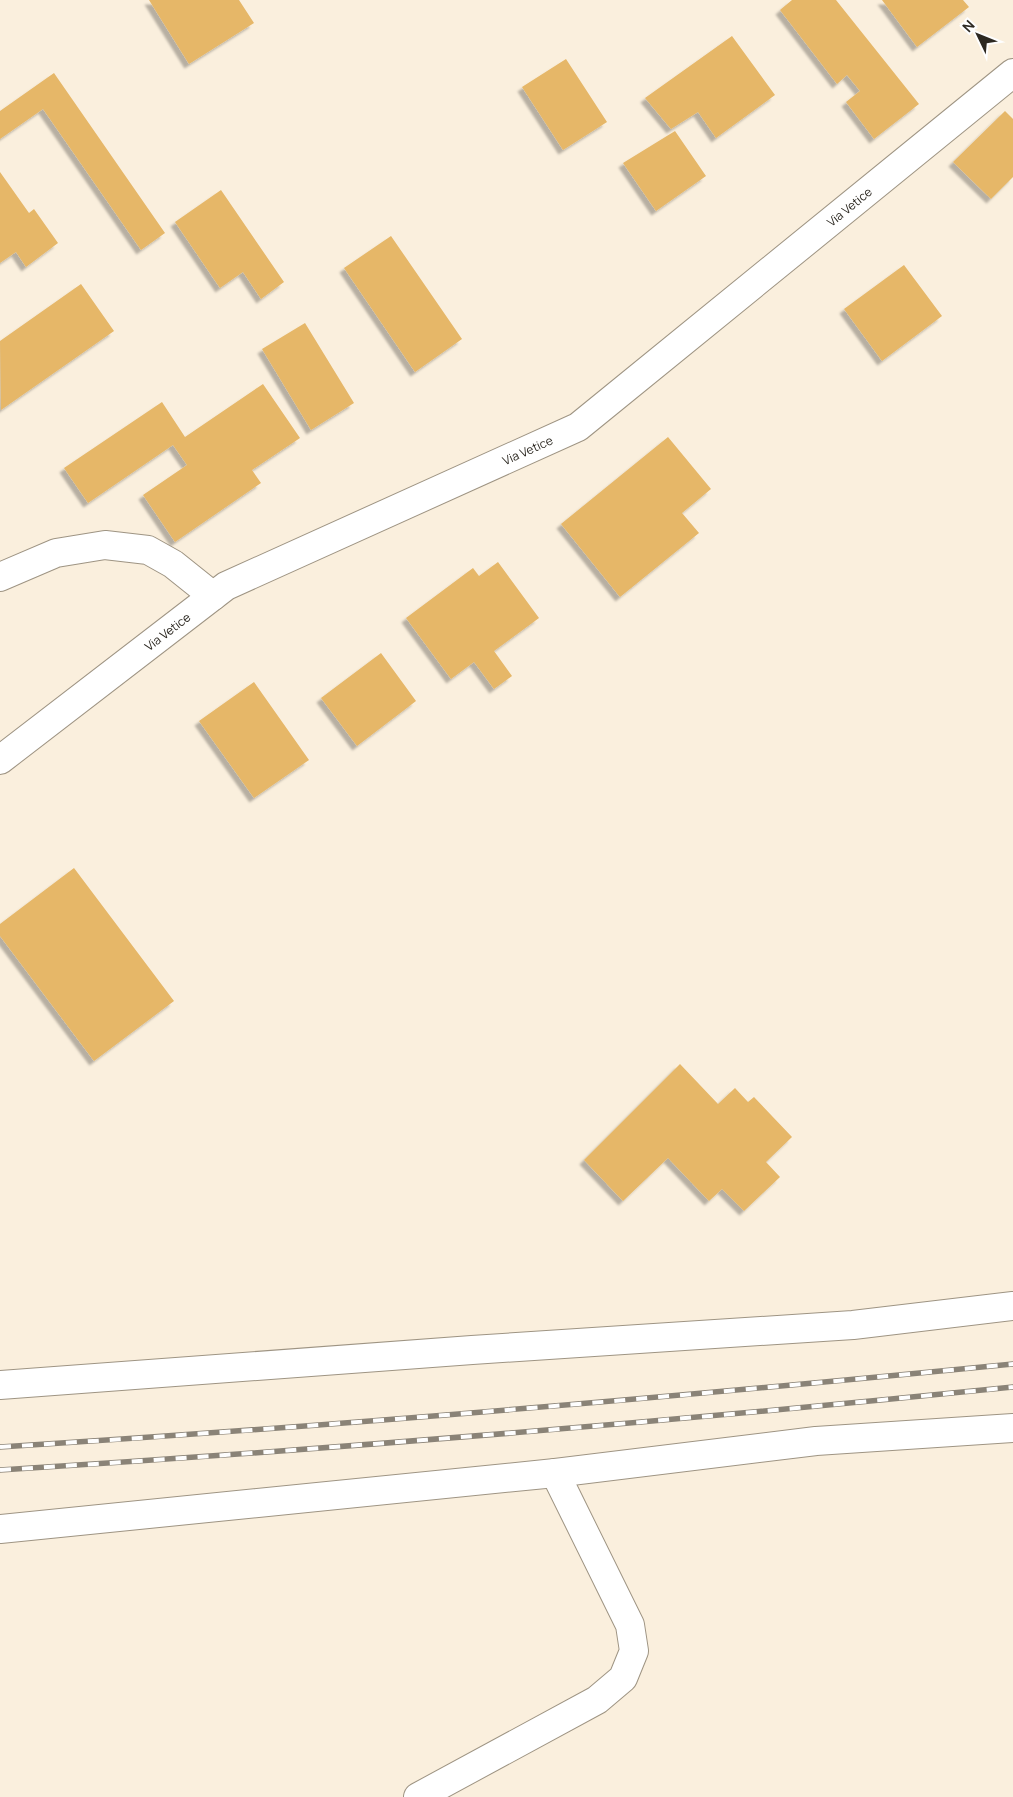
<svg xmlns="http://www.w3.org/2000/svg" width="1013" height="1797" viewBox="0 0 1013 1797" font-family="Manrope,sans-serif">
	<defs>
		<filter id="shadow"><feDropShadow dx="-4.5" dy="4.5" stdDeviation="1" flood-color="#0004"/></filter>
	</defs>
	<rect width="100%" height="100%" fill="#faefdd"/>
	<path fill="#e6b768" filter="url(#shadow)" d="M149,0h90l15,23 -65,41z
		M792,0h44l83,104 -45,35 -28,-37 14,-11 -13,-16 -10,9 -57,-74z
		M882,0h81l6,7 -52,40z
		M732,36l43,59 -59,43 -18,-26 -27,17 -26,-31z
		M566,59l41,63 -44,28 -41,-63z
		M54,73l111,160 -24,17 -98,-141 -43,30v-28z
		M1005,111l8,8v58l-22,22 -38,-37z
		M675,131l31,45 -50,35 -33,-48z
		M0,172l29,41 5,-4 24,34 -32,24 -10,-15 -16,11z
		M221,190l63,92 -23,17 -18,-27 -23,16 -45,-66z
		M391,236l71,103 -47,33 -71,-104z
		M904,265l38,51 -60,45 -38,-52z
		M81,284l33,47 -113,79 -1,-69z
		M305,323l49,80 -43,27 -49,-81z
		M263,384l37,54 -48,32 9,13 -86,59 -32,-47 44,-30 -14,-20 -85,58 -24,-35 98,-66 23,35z
		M668,437l43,52 -29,24 17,20 -79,64 -59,-73z
		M498,562l41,56 -45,33 18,25 -18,13 -20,-27 -23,17 -45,-61 67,-50 6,8z
		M381,653l35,48 -59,45 -36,-48z
		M254,682l55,78 -55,38 -55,-77z
		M74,868l100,133 -80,60 -94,-125v-12z
		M680,1064l38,40 17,-16 13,14 6,-5 38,40 -26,25 14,15 -36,34 -22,-22 -13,12 -41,-43 -45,43 -39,-41z"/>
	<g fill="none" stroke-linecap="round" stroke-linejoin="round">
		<g stroke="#9e9483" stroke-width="30">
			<g id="minor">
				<path d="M0,577l56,-24 49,-8 43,5 25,14 40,32"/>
				<path id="s1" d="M0,760l226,-174 352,-159 435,-354"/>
				<path d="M0,1385l472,-35 381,-25 160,-19"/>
				<path d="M0,1529l555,-56 261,-32 197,-13"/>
				<path d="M418,1797l179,-97 26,-22 11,-27 -4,-26 -75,-152"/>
			</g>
		</g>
		<use href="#minor" stroke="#fff" stroke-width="28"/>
		<g stroke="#8a8377" stroke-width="5.5">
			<path id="rail" d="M0,1447c338,-21 676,-50 1013,-83
				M0,1470c338,-21 676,-49 1013,-83"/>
		</g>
		<use href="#rail" stroke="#fefefe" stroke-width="4" stroke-dasharray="11" stroke-linecap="butt"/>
	</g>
	<g text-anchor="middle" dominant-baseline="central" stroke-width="4" stroke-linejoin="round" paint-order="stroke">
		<g font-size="12" fill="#2c2821" stroke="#fefefe">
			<text stroke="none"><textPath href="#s1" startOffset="1021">Via Vetice</textPath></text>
			<text stroke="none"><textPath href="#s1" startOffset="616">Via Vetice</textPath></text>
			<text stroke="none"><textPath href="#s1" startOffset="211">Via Vetice</textPath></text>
		</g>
	</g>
	<g transform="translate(978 35) rotate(313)" stroke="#fefefe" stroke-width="4" paint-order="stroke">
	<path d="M0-4L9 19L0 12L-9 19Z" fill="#2c2821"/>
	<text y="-8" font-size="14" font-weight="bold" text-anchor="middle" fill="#2c2821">N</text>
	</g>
</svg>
